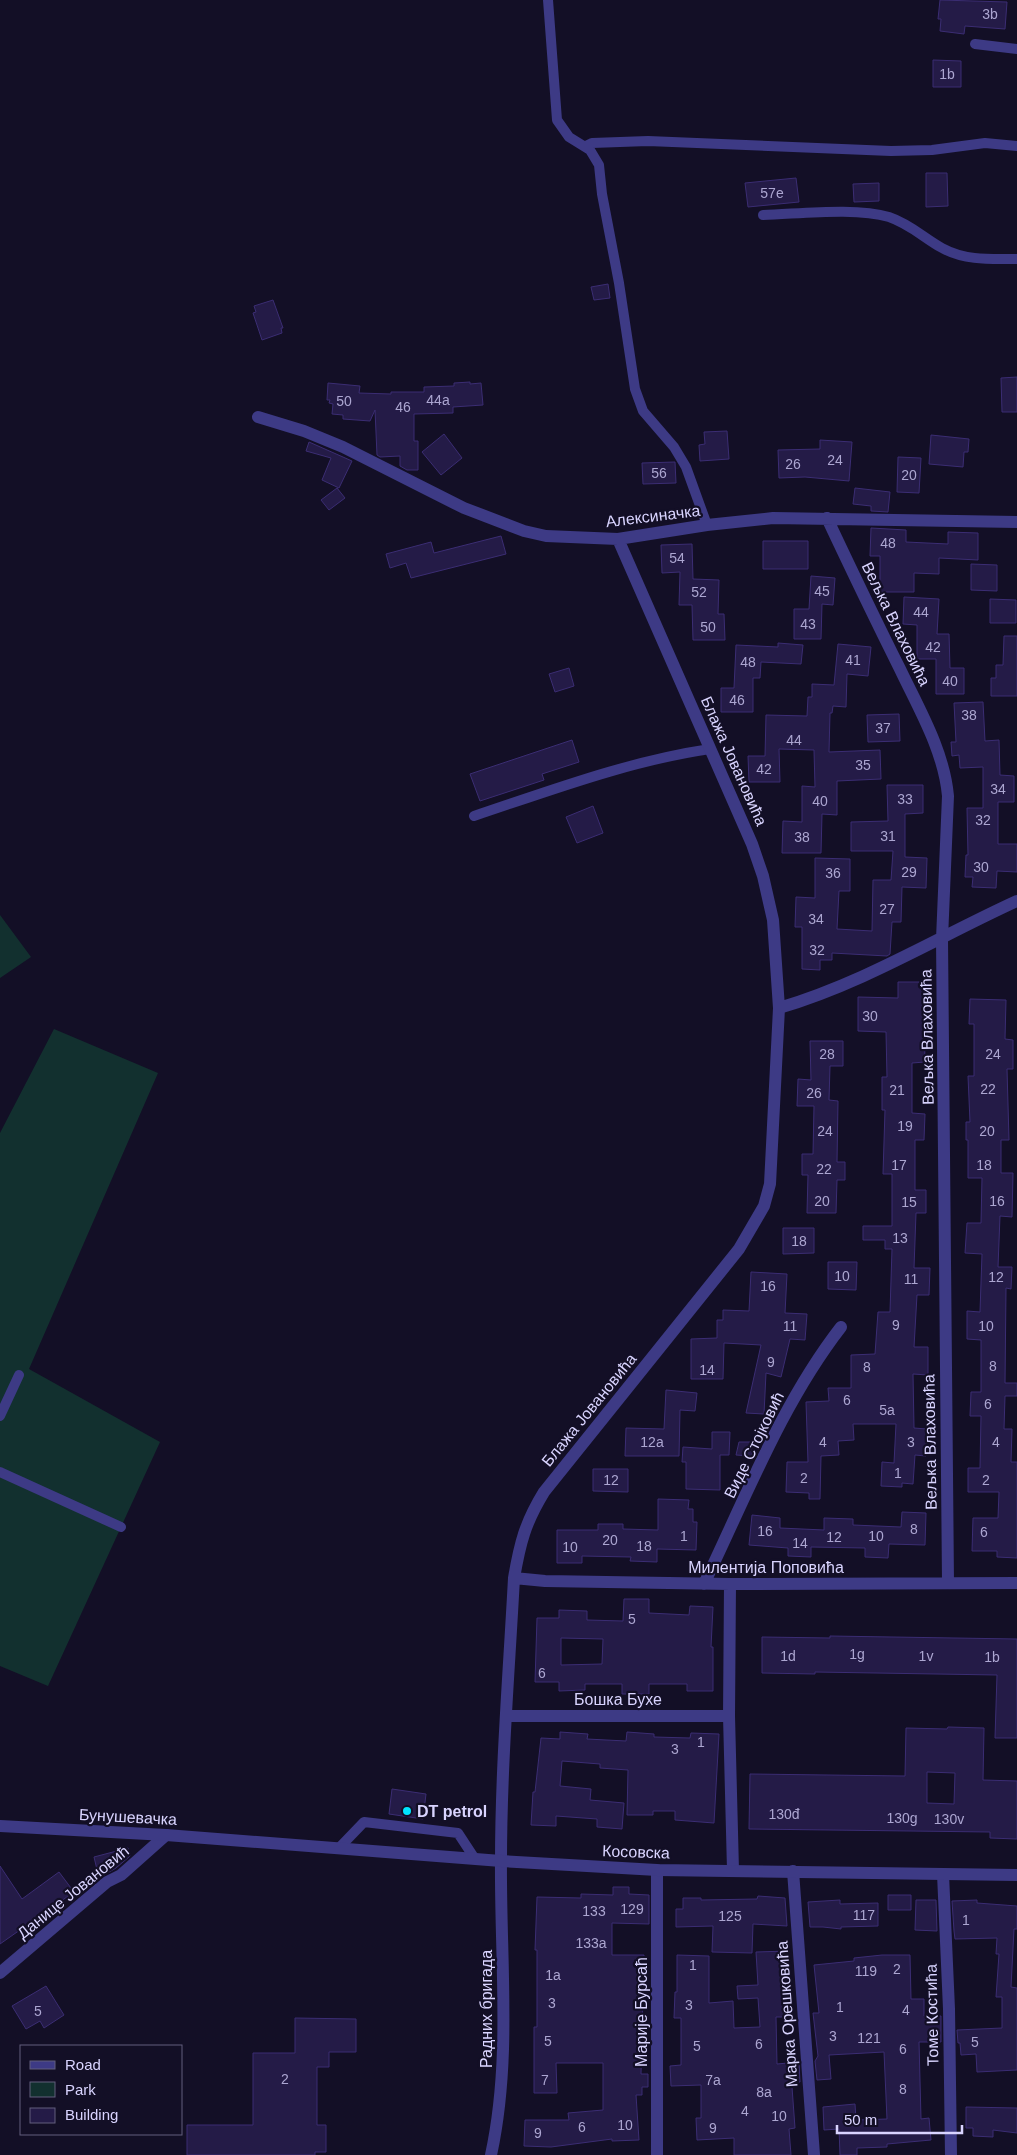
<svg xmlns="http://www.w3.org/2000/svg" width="1017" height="2155" viewBox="0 0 1017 2155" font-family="Helvetica,sans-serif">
	<rect width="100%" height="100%" fill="#130f26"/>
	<path fill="#12302f" d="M0,915l31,42 -31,21z
		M54,1029l104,44 -129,296 131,73 -112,244 -48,-20v-533z"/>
	<path fill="#241b47" stroke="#3b2d73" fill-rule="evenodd" d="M940,0l67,2 -2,27 -40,-3 -1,8 -24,-3 1,-12h-3z
		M933,60l28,1v26h-28z
		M926,173h21l1,33 -22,1z
		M796,178l3,24 -51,5 -3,-24z
		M879,183v18l-25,1 -1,-18z
		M608,284l2,14 -16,2 -3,-13z
		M273,300l10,28h-2l1,5 -20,7 -9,-27 3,-1 -2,-6z
		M1017,377v35h-15l-1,-34z
		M470,382v2l11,-1 2,22 -30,2v6l-39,1v27h4v29h-11l-7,-4v-10l-20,1 -3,-2 -2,-45 -5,11 -27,-2v-4l-11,-1 1,-10 -4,-1 1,-3h-3l1,-17 32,3 -1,7 32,1v-2h33v-5l30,-1v-3z
		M727,431l2,28 -29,2 -1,-16 6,-1 -1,-12z
		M444,434l18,24 -21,17 -19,-23z
		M931,435l38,4 -1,13h-4l-1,15 -34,-3z
		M820,440l32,2 -3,39 -44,-4 -26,1 -1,-28 42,-1z
		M309,442l43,19 -13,27 -17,-8 9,-22 -25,-7z
		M898,457l23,1 -2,35 -22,-1z
		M675,462l1,21 -33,1 -1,-21z
		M337,488l8,10 -16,12 -8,-10z
		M855,488l35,4 -2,20 -17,-1v-5l-18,-2z
		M871,528l35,2v12l42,2v-12l30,1v27l-39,-2v16l-25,-1v19h-34v-36h-10z
		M501,536l5,18 -95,24 -5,-15 -16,5 -4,-14 45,-12 3,11z
		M763,541h45v28h-45z
		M692,544l1,35 26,1 -1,34h6l1,26h-32l-1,-35h-13l1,-33 -18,1 -1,-28z
		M971,564l26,1v26l-26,-1z
		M811,576l24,2 -2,27 -11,-1 -1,35h-27v-30h15z
		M904,597l35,2 -2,35h12l1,34h14v26h-28v-35h-19v-34l-14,-1z
		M990,599l26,1v23h-26z
		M1004,636h13v60h-26v-18h5v-13h7z
		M778,643l25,2 -2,19 -40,-2 -1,16h-7v34h-32v-24h13l2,-43 42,2z
		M838,644l33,3 -3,29 -21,-2 -1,33 -13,-1 -1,7h-2l-1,39 51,-2 1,29 -44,2v34l-15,-1 -1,39h-39l1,-32 19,1v-36l13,1 -1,-37 -35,-1 1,33h-31l-1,-26h17l1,-41 41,1 1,-19h4v-13l22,1z
		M569,668l5,18 -19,6 -6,-18z
		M983,702l2,39 14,-1 1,35 14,1v26h-16v42h19v28l-20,-1 -1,17 -24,-1 1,-10h-8l1,-22h2l-1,-47h16v-41l-23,1 -1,-13 -7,1 -1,-14h5l-2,-39z
		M899,714l1,27 -32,1 -1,-27z
		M572,740l7,22 -37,12 2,6 -64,21 -10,-27z
		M887,785h36v28l-18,1v43l22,1 -1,30 -24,-1 -1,35h-9l-2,32 -3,2 -55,-3v7h-12v10l-18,-1v-42h-7l1,-30 19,1v-40l35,1v32h-11l-2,38 35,2 1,-51h18l2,-29h-42v-29l37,-1z
		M593,806l10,27 -26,10 -11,-26z
		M898,982h25v19h6v14h-5l1,47 -13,1v50l13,1 -1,26h-9v50h11v23h-10l-2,55h16l-1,27h-12l-3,52h14v28l-15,-1 1,54 13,1 -1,27 -11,-1 -2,29 -11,-1v4l-21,-1 1,-24 12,1 2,-39h-43l1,16 -16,1 1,14 -18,1 -1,43h-11v-6l-23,-1 1,-30h21l-2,-60 23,-1 -1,-13h23v-33l24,-1 3,-42h12l2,-63h-7v-9h-22v-14h29v-52h-9l2,-64h-3v-33h5l-1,-45 -28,-1v-34l40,1z
		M970,999l36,1 -1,39 8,1v29h-6l2,71h-8v33h12l-1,44 -12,-1 -2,51h14l-1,22 -5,-1 -1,95h12v13h-12l-1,33h8l-1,33h6v96l-20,-1v-6h-25l1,-33h25l1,-26h-31v-24h12l1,-52h-11l1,-24h10v-52l-14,-1v-28l13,1 2,-58 -17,-1 2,-30h14l1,-45h-14v-38h-2v-18h4l-2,-46h6v-52h-5z
		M810,1041h33v25h-13l-1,34 9,1 -1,61h8v18h-8l-1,33h-29l1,-38h-6v-21h11l1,-48h-17l1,-27 13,1z
		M783,1228h31v25l-31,1z
		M828,1262h29l-1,28 -28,-1z
		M751,1272l36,2 -2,39 22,1 -2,26 -15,-1 -9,38 -15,-4 -2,41 -18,-1 15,-68 -37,-2 -1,36h-32v-40l26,-1v-18h6v-10l26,1z
		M666,1390l31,3 -2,18 -15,-1 -1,46h-54l1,-28 38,1z
		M712,1432h18l-1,23h-9v35l-34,-1v-27h-4l1,-15 29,2z
		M739,1442h13v14l-16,-1z
		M593,1469h35v23l-35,-1z
		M658,1499l31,1 -1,9h5v13h4l-1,28 -39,-1v13l-27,-1 1,-4 -49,-1v7h-25v-33h41v-6h25v5l35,1z
		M902,1512l24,1 -1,32 -36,-1 -1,14 -23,-1v-9l-54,-1v10l-23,-1v-8l-39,-3 3,-30 28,3v10l44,2v-12l29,1v6l48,2z
		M624,1599h25v14l40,2 1,-9 23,1 -2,40h2v44h-26v-7h-38v10h-27v-10h-37v6l-26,1v-9h-24l2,-64h22v-8l28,1v9l36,1zM561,1638l42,1 -1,25 -41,1z
		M830,1636l187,3v99h-22l2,-63 -182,-3v2l-53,-1v-36l68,1z
		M948,1727l36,1 -1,52 34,1v58l-27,-1v-6l-241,-3 1,-55 155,2 1,-48 41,1zM927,1772l28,1 -1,31 -27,-1z
		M560,1732l28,2 -1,5 39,2 1,-9 27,2v3l36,1 1,-5 28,1 -5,89 -39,-3v-9h-22v4h-26l1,-45 -28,-2v-4l-38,-3 -2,25 31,3 -1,11 34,3 -2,26 -25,-2v-8l-41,-3v10l-25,-1 2,-33h2l6,-54 19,1z
		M392,1789l34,5 -3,25 -34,-5z
		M128,1848l2,8 -14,12 -17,10 -5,-21z
		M0,1866l22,33 37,-27 15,20 -74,52z
		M613,1887h16v7l20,1v29l-37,-1v32h32l-3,119h7v13h-6v8h-6l3,45 -27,1v-2l-61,8 -27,-1 1,-26h44l-1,-7 35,-3v-47h-47l1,30h-23v-66h3v-77h-2l2,-53 44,1v-4l32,1z
		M888,1895h23v15h-23z
		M758,1896l27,2 2,28 -34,-2 -1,29 -40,-1 1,-26 -37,1v-18h7v-11h18v2l56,-1z
		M840,1900v4l38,-1v23l-37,1v2l-18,-2h-13l-2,-25z
		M916,1900h20l1,31 -22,-1z
		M977,1900v3l40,3v23h-3l-3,58 6,1v82l-40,2 -1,-18 -15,1 -1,-12h-2l-1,-13 45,-2v-31h-6l3,-43h-3l1,-16 -42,1 -1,-8 -2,-30z
		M788,1951l1,66h-13l1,47 22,-2 1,20h-4v4l-4,1 3,41 -6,1 2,26h-57v-17l-37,2 -1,-22h5v-33l-30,1 -1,-20 11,-1v-47h-7l1,-26h2v-37l32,1v47l24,-2 1,27 26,-1 -2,-29 -20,1 -1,-13 21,-1 -2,-33z
		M882,1955h28l1,44h13v17h17v26h-22l2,77 8,-1 2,22 -44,4v3l-30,1v7h-17l-1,-26 -15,1 -1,-23 32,-3 1,16 31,-1 -3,-67 -55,3 2,24 -14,1 -2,-19 3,-5 -5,-43h6l-5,-48 40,-4v-3z
		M46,1986l18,29 -20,13 -4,-7 -14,8 -14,-23z
		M295,2018l61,1v33h-27v15h-12v58h9v27h-11v3h-128v-30h66v-72h42z
		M966,2107l51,1v25l-24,-3v7l-20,-1v-8h-7z"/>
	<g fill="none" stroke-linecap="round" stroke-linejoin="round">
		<path stroke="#3d3a85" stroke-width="10" d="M548,0l9,120 12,17 21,13 9,15 3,29 17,89 16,106 8,22 31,36 12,20 21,58
			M975,44l42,5
			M586,146l6,-3 56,-2 243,10 41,-1 53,-7 32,3
			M763,215c36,-1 93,-8 126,2 21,7 35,21 53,31 24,13 49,11 75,11
			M474,816c78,-26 155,-55 236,-67
			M0,1416l19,-41
			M0,1472l121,55
			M339,1848l25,-26 94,11 17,26"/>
		<path stroke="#3d3a85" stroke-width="12" d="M258,417l46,14 39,16 121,61 60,23 22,5 72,3 89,-14 66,-7 244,4
			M827,518c24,51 48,101 73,151 19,40 44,82 48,127l-6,143 6,643
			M779,1008c85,-25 159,-71 238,-107
			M514,1578l31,3 185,3 287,-1
			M704,1584c42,-87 78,-181 137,-257
			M730,1584l-1,132 4,154
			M507,1716h222
			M793,1871l21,284
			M943,1874l6,135 2,146
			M0,1973l107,-91 14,-7 45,-40
			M491,2155c21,-97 9,-196 10,-294 0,-94 8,-189 13,-283 6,-35 11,-55 30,-86l195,-243 25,-43 6,-22 9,-176 -6,-88 -10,-44 -11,-32 -134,-305
			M657,2155v-285"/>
		<path stroke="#3d3a85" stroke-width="12" d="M0,1826l166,9 335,26 156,9 360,5"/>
	</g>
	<circle fill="#00e5ff" stroke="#130f26" stroke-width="2" cx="407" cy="1811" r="5"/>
	<g text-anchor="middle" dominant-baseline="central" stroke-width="4.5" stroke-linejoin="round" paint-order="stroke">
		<g font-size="14" fill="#aca6d1">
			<text x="990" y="14">3b</text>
			<text x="947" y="74">1b</text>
			<text x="772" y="193">57e</text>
			<text x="438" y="400">44a</text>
			<text x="344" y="401">50</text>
			<text x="403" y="407">46</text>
			<text x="835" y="460">24</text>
			<text x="793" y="464">26</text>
			<text x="659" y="473">56</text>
			<text x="909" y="475">20</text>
			<text x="888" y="543">48</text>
			<text x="677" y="558">54</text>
			<text x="822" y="591">45</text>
			<text x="699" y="592">52</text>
			<text x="921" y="612">44</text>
			<text x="808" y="624">43</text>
			<text x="708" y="627">50</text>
			<text x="933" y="647">42</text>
			<text x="853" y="660">41</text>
			<text x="748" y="662">48</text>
			<text x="950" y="681">40</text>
			<text x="737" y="700">46</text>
			<text x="969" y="715">38</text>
			<text x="883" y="728">37</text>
			<text x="794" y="740">44</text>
			<text x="863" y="765">35</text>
			<text x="764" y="769">42</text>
			<text x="998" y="789">34</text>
			<text x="905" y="799">33</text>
			<text x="820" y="801">40</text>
			<text x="983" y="820">32</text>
			<text x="888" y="836">31</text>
			<text x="802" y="837">38</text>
			<text x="981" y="867">30</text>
			<text x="909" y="872">29</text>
			<text x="833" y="873">36</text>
			<text x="887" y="909">27</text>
			<text x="816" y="919">34</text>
			<text x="817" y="950">32</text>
			<text x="870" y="1016">30</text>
			<text x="827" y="1054">28</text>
			<text x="993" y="1054">24</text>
			<text x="988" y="1089">22</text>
			<text x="897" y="1090">21</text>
			<text x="814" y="1093">26</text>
			<text x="905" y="1126">19</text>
			<text x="825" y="1131">24</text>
			<text x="987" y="1131">20</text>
			<text x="899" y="1165">17</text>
			<text x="984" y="1165">18</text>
			<text x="824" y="1169">22</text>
			<text x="822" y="1201">20</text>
			<text x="997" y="1201">16</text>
			<text x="909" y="1202">15</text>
			<text x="900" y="1238">13</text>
			<text x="799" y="1241">18</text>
			<text x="842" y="1276">10</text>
			<text x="996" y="1277">12</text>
			<text x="911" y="1279">11</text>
			<text x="768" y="1286">16</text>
			<text x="896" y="1325">9</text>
			<text x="790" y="1326">11</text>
			<text x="986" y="1326">10</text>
			<text x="771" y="1362">9</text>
			<text x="993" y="1366">8</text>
			<text x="867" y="1367">8</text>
			<text x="707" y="1370">14</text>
			<text x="847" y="1400">6</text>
			<text x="988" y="1404">6</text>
			<text x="887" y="1410">5a</text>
			<text x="652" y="1442">12a</text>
			<text x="823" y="1442">4</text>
			<text x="911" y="1442">3</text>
			<text x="996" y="1442">4</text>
			<text x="898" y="1473">1</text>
			<text x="804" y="1478">2</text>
			<text x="611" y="1480">12</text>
			<text x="986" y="1480">2</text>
			<text x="914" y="1529">8</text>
			<text x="765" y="1531">16</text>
			<text x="984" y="1532">6</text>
			<text x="684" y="1536">1</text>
			<text x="876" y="1536">10</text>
			<text x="834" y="1537">12</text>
			<text x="610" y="1540">20</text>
			<text x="800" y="1543">14</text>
			<text x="644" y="1546">18</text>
			<text x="570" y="1547">10</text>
			<text x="632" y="1619">5</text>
			<text x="857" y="1654">1g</text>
			<text x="788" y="1656">1d</text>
			<text x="926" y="1656">1v</text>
			<text x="992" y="1657">1b</text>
			<text x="542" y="1673">6</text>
			<text x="701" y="1742">1</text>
			<text x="675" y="1749">3</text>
			<text x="784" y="1814">130đ</text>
			<text x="902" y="1818">130g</text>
			<text x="949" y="1819">130v</text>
			<text x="632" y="1909">129</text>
			<text x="594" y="1911">133</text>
			<text x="864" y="1915">117</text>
			<text x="730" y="1916">125</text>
			<text x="966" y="1920">1</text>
			<text x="591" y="1943">133a</text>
			<text x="693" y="1965">1</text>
			<text x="897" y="1969">2</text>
			<text x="866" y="1971">119</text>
			<text x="553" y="1975">1a</text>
			<text x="552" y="2003">3</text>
			<text x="689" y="2005">3</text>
			<text x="840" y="2007">1</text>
			<text x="906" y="2010">4</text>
			<text x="38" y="2011">5</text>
			<text x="833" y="2036">3</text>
			<text x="869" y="2038">121</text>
			<text x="548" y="2041">5</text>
			<text x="975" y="2042">5</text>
			<text x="759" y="2044">6</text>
			<text x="697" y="2046">5</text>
			<text x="903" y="2049">6</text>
			<text x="285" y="2079">2</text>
			<text x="545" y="2080">7</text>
			<text x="713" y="2080">7a</text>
			<text x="903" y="2089">8</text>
			<text x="764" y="2092">8a</text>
			<text x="745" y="2111">4</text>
			<text x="779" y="2116">10</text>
			<text x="625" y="2125">10</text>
			<text x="582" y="2127">6</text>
			<text x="713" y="2128">9</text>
			<text x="538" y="2133">9</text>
		</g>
		<g font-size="16" fill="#d9d4ff" stroke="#130f26">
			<text transform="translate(653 516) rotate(-7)">Алексиначка</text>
			<text transform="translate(896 624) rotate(64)">Вељка Влаховића</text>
			<text transform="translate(734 761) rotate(66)">Блажа Јовановића</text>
			<text transform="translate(927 1037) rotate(-91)">Вељка Влаховића</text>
			<text transform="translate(589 1410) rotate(-51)">Блажа Јовановића</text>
			<text transform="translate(930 1442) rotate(-91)">Вељка Влаховића</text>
			<text transform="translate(754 1445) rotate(-64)">Виде Стојковић</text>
			<text x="766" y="1567">Милентија Поповића</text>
			<text x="618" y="1699">Бошка Бухе</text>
			<text transform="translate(128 1817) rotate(3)">Бунушевачка</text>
			<text transform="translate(636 1852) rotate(2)">Косовска</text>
			<text transform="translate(73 1892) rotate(-39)">Данице Јовановић</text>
			<text transform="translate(486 2009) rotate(-90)">Радних бригада</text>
			<text transform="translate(641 2012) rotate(-90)">Марије Бурсаћ</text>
			<text transform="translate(787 2014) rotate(-94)">Марка Орешковића</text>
			<text transform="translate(932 2015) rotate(-91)">Томе Костића</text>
		</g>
		<g font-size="16" font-weight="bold" fill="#d9d4ff" stroke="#130f26" text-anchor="start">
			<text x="417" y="1811">DT petrol</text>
		</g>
	</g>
	<rect x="20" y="2045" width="162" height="90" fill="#130f26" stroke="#625e7d"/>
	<rect x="30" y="2061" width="25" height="8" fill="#3d3a85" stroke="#625e7d"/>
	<text x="65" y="2070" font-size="15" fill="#d9d4ff">Road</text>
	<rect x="30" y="2082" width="25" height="15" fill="#12302f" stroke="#625e7d"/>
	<text x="65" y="2095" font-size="15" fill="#d9d4ff">Park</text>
	<rect x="30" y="2108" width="25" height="15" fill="#241b47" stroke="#625e7d"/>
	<text x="65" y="2120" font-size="15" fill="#d9d4ff">Building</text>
	<path d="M837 2125v8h125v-8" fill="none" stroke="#d9d4ff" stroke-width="2.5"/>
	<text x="844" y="2125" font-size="15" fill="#d9d4ff" stroke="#130f26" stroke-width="4" paint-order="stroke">50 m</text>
</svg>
